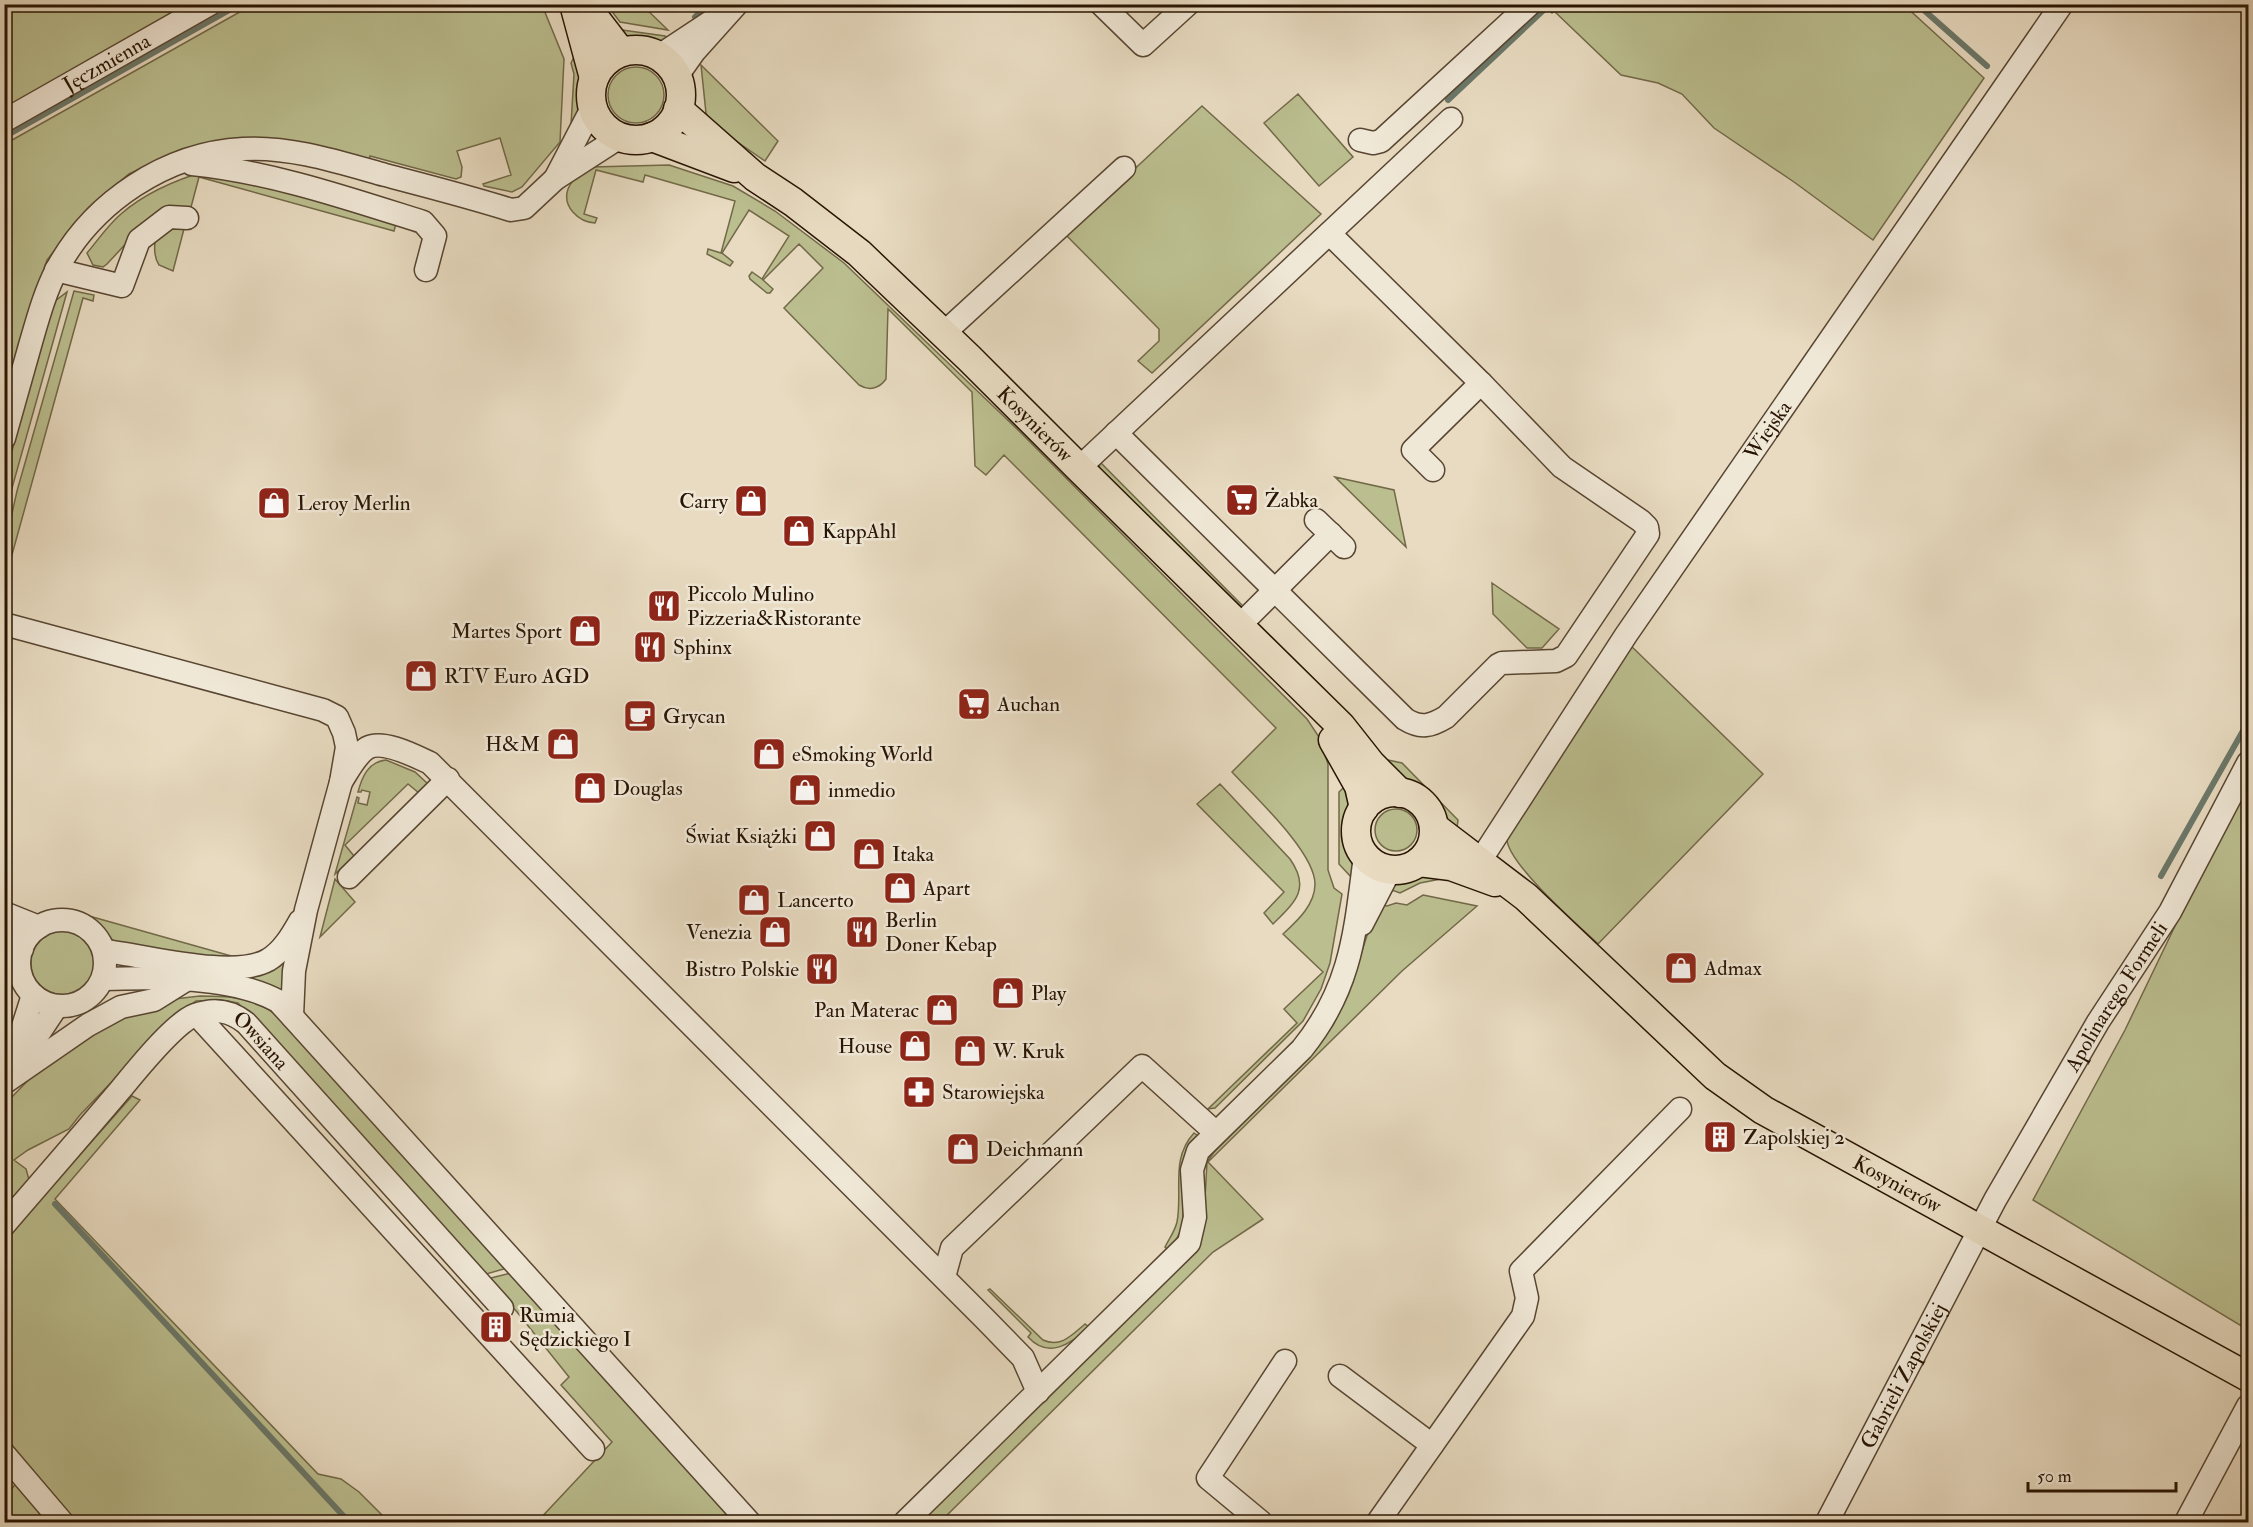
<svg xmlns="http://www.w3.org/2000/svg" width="2253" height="1527" viewBox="0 0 2253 1527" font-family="'IM FELL Double Pica',serif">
	<rect width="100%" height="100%" fill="#e8dbc1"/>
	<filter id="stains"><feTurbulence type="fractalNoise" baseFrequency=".00333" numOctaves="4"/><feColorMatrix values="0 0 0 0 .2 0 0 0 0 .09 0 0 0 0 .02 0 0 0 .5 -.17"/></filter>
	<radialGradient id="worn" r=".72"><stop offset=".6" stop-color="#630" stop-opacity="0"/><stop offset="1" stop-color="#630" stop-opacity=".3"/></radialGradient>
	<path fill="#bbbe8f" stroke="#726948" stroke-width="1.5" d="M1549,4l355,1 80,73 -111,162 -79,-58 -80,-54 -32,-34 -24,-11 -37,-8 -67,-64 -2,2 -6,-6z
		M5,5h186l-186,104z
		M252,5h290l22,54 -4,83 -38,45 -10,5 -28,-6 -1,-2 28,-9 -11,-37 -43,13 5,16 -1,10 -5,2 -86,-23 -1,5 -115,-23 -27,1 -45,10 -53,25 -41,34 -41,52 -29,86 -13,52v-254z
		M607,5h35l26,25 -48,-8z
		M615,29l50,7 4,4c-22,8 -37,5 -54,-11z
		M574,57l10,26 -1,38 -12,4 3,-51 -3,-11z
		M701,65l77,76 -13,20 -55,-38 -4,-10z
		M608 95a28 28 0 1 1 56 0a28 28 0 1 1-56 0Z
		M1298,94l55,63 -34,29 -55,-63z
		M1202,106l119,108 -169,159 -14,-12 21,-20v-12l-94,-95z
		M669,165l64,21 42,25 69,52 175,168 288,288 12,18 9,27v106l6,18 8,6 -12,69 -9,26 -18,32 -88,87 -7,1 89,-86 -13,-14 39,-37 -40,-38c14,-13 32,-29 32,-50 0,-32 -61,-88 -83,-112l44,-44 -272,-273 -18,20 -11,-9 -3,-74 -84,-83 -2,70c-7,10 -17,12 -27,6l-75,-77 39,-40 -24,-24 -36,36 10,9 -3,4h-3l-17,-14 -1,-3 3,-4 10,7 27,-43 -40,-26 -27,43 11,9 -3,4 -23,-12 1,-5 13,4 14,-52 -90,-26 -2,7 -47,-12 -12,44 13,4 -2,5c-17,-1 -33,-17 -27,-34 3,-8 9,-14 15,-20l2,4 7,-6z
		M209,170l188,50 -3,11 -195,-54 -9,34 -44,11 -39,42 -4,3 -10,-2 -6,-12c11,-13 21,-28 34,-39 25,-22 57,-35 88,-44z
		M185,225l-12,46 -14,-6c-6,-9 -7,-32 5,-38 6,-2 15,-1 21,-2z
		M74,291l20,4 -1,6 -10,-3 -78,282v-35l12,-54z
		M67,292l-62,221v-37l46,-166 4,-9z
		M1100,462l143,144 -4,1 -140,-136z
		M1335,477l59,13 12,57z
		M1492,583l67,46 -17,19h-15l-34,-34z
		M1628,643l135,131 -165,170c-19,-18 -91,-81 -91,-105 1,-7 5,-15 7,-22z
		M386,760l29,12 13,12 -9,9 -11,-9 -63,61 9,11 -19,18 22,-77 2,1 -1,5 9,2 3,-13 -8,-2 -1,2h-3c4,-15 10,-30 28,-32z
		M1388,760l14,3 56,57 -2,16 -15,-15 -9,-21 -7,-7 -19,-8 -24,-21z
		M1350,781l3,25 -4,28 6,19 -3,25 -13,-14v-72z
		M1220,784l70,75c21,30 5,43 -17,65l-9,-11 20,-21 -87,-88z
		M2248,786v544l-215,-130 92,-170 51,-106z
		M1375 830a21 21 0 1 1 42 0a21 21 0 1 1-42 0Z
		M1414,872l27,7 -21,4 -20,10 -14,-5 10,-12z
		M335,879l20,23 -35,35z
		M1423,895l54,11 -75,65 -194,191 55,57 -50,33 -273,270h-20l268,-266 15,-22 4,-72 7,-10 102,-104 17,-23 15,-30 29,-91 10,2 9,-3 11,2z
		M82,914l167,47 -133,-17 -19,-22z
		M31 963a32 32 0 1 1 64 0a32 32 0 1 1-64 0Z
		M289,953l-4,40 -36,-15v-3z
		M200,996c31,0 54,0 80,22l227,250 -24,7 -245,-272 -18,-3 -24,1 -22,16 -94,98 -11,14 -41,21 -14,10 12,9 4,14 -25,31v-110l43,-44 17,-14 92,-45z
		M132,1096l8,4 -85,99 263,275 23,5 18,13 30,30h-312l-72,-85v-198z
		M1194,1133l4,3c-4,10 -12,21 -14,31 -5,26 9,64 -17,82l-2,-2c4,-8 10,-16 12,-25 6,-31 -7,-63 17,-89z
		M511,1273l226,249h-200l75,-80 -51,-57 8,-8 -52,-65 -30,-33z
		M990,1289l53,51c18,8 29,-5 42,-16l4,3c-17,16 -40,33 -61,10l3,-4 -43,-43z
		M18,1481l34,41h-47v-25z"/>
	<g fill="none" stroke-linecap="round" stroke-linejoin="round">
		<path stroke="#6b786a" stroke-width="6" d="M1917,4l70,62
			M695,17l13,-13
			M1448,100l102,-96
			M4,137l236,-133
			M2161,876l87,-154
			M55,1204l294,318"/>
		<g stroke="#584632" stroke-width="25">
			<g id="minor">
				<path d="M1101,4l42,41 45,-41"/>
				<path d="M659,56l53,-35"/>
				<path d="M677,76l17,-24 43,-48"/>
				<path id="s1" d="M4,121l206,-117"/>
				<path d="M1360,140l13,3 8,-2 149,-137"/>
				<path d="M192,164c79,8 155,34 231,58l12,14 -9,34"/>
				<path d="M555,179l37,-71"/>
				<path d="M1330,234l151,149 -68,67 20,20"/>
				<path d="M56,270l66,16 17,-46 30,-23 18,1"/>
				<path d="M944,333l180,-165"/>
				<path d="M1116,433l289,286c16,10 26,7 41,-2l52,-52 4,-2 54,-2 10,-5 82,-122 -1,-7 -6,-6 -79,-54 -81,-84"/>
				<path d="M4,438c9,-32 18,-64 27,-96 7,-24 14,-50 26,-73 36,-67 109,-116 186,-120 47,-3 96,13 142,26 42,11 85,22 126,35l13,-2 31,-29 65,-42"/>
				<path d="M1079,468l372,-349"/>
				<path d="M1316,520l28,27"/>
				<path d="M4,624l319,86 14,7 7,16 3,14 -6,35 -35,128 -12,61 -2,45"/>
				<path d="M1239,626l92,-92"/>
				<path d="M341,782c7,-11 15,-27 26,-34 16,-9 48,8 63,15l555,556 38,39 15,34"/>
				<path id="s2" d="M1480,861l146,-226 436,-631"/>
				<path d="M349,877l99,-98"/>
				<path d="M4,913l35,14"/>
				<circle cx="62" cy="963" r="43"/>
				<path d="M1362,924l28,-54"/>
				<path d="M4,931l18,18"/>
				<path d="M104,951c41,4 128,29 164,9 15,-9 24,-25 32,-39"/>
				<path d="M103,979c52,-2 129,-3 175,22l471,521"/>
				<path d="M197,1015l396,434"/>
				<path d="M12,1061l21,-66"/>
				<path d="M15,1069l42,-63"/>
				<path d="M4,1083l84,-58 33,-18 33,-7 32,-20"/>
				<path id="s3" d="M4,1225c39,-45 78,-90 117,-136 15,-18 53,-66 74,-74 19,-7 35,-5 51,8l256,285"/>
				<path d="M944,1277l8,-29 190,-182 73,66"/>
				<path d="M1340,1376l92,69"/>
				<path d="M4,1454l58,68"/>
				<path d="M905,1522l284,-279 6,-26 -3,-47 6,-19 104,-102c50,-62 53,-117 63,-193"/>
				<path d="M1261,1522l-53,-44 77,-117"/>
				<path d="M1378,1522l145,-206 4,-18 -6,-27 159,-162"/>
				<path id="s4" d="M1827,1522l168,-322 103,-178 72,-110 78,-149"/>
				<path d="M2186,1522l62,-116"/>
			</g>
		</g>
		<g stroke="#281402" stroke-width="31">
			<g id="major">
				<path d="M574,4l20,74"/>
				<path d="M584,4l37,48"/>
				<circle cx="636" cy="95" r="45"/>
				<path id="s5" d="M678,109l77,68 38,25 66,51 110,105 110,110 262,258 30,38 29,29"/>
				<path d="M652,137l82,31"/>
				<path d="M1333,740l26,46 5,22"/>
				<circle cx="1395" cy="831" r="39"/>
				<path id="s6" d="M1434,827l92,70 189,179 48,34 485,267"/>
				<path d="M1419,862l32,4 44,16"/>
			</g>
		</g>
		<use href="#minor" stroke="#f0e8d7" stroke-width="22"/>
		<use href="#major" stroke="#e8dbc1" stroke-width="28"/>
	</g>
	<defs>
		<g id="supermarket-square" transform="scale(1.725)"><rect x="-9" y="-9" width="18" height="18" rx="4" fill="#8f2418" stroke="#f0e8d7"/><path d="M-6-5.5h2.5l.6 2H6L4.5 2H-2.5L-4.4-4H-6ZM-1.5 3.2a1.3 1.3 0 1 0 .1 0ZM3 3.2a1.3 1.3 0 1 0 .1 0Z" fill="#fff"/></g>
		<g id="shop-square" transform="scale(1.725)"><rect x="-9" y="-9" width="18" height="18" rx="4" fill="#8f2418" stroke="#f0e8d7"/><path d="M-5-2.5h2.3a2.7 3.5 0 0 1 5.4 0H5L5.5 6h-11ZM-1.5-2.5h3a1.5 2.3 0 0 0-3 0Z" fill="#fff"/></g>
		<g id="restaurant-square" transform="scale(1.725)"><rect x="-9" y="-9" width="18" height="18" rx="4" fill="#8f2418" stroke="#f0e8d7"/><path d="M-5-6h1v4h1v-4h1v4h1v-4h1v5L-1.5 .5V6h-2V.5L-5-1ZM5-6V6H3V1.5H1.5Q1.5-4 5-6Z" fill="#fff"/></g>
		<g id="cafe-square" transform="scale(1.725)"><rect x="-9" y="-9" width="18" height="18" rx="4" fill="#8f2418" stroke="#f0e8d7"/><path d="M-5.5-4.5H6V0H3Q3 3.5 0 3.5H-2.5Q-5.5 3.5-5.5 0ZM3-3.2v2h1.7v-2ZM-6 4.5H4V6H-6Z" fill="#fff"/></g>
		<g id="pharmacy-square" transform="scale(1.725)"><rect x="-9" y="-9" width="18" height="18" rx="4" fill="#8f2418" stroke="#f0e8d7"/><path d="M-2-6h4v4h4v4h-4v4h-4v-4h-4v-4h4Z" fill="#fff"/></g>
		<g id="building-square" transform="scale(1.725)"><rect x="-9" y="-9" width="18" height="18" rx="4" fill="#8f2418" stroke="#f0e8d7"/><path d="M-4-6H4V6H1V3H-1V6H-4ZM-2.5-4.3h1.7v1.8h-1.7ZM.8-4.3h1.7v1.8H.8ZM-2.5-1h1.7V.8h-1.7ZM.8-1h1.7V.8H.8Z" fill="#fff"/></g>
	</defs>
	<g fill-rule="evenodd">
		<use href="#supermarket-square" x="1242" y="500"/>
		<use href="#shop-square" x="751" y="501"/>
		<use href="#shop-square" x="274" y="503"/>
		<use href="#shop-square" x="799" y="531"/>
		<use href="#restaurant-square" x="664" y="606"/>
		<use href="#shop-square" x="585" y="631"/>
		<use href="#restaurant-square" x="650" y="647"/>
		<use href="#shop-square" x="421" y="676"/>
		<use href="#supermarket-square" x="974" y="704"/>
		<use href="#cafe-square" x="640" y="716"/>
		<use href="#shop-square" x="563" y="744"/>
		<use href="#shop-square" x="769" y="754"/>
		<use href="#shop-square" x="590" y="788"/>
		<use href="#shop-square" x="805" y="790"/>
		<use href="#shop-square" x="820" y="836"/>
		<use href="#shop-square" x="869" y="854"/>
		<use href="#shop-square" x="900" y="888"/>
		<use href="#shop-square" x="754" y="900"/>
		<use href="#shop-square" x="775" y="932"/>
		<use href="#restaurant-square" x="862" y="932"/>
		<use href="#shop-square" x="1681" y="968"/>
		<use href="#restaurant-square" x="822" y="969"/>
		<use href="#shop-square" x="1008" y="993"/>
		<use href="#shop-square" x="942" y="1010"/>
		<use href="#shop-square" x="915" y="1046"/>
		<use href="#shop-square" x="970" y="1051"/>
		<use href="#pharmacy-square" x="919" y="1092"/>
		<use href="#building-square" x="1720" y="1137"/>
		<use href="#shop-square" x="963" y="1149"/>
		<use href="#building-square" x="496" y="1327"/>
	</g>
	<g text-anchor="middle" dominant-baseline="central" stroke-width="5" stroke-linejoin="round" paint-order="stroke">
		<g font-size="21" fill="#281402" stroke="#f0e8d7">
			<text stroke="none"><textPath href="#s1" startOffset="118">Jęczmienna</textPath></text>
			<text stroke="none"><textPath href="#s5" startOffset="477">Kosynierów</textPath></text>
			<text stroke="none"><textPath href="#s2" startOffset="518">Wiejska</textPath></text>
			<text stroke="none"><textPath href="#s4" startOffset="600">Apolinarego Formeli</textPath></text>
			<text stroke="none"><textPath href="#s3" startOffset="362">Owsiana</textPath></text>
			<text stroke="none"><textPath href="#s6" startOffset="588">Kosynierów</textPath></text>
			<text stroke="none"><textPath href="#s4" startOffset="165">Gabrieli Zapolskiej</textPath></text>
		</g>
		<g font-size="21" fill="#281402" stroke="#f0e8d7" text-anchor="start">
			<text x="1265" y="500">Żabka</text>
			<text x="728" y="501" text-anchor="end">Carry</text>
			<text x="297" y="503">Leroy Merlin</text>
			<text x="822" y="531">KappAhl</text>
			<text x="687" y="594">Piccolo Mulino<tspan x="687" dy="24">Pizzeria&amp;Ristorante</tspan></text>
			<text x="562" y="631" text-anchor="end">Martes Sport</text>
			<text x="673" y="647">Sphinx</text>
			<text x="444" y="676">RTV Euro AGD</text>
			<text x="997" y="704">Auchan</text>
			<text x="663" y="716">Grycan</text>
			<text x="540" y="744" text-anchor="end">H&amp;M</text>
			<text x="792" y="754">eSmoking World</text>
			<text x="613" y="788">Douglas</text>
			<text x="828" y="790">inmedio</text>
			<text x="797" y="836" text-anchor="end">Świat Książki</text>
			<text x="892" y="854">Itaka</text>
			<text x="923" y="888">Apart</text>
			<text x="777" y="900">Lancerto</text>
			<text x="885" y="920">Berlin<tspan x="885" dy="24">Doner Kebap</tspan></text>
			<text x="752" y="932" text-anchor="end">Venezia</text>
			<text x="1704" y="968">Admax</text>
			<text x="799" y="969" text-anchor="end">Bistro Polskie</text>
			<text x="1031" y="993">Play</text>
			<text x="919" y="1010" text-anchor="end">Pan Materac</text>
			<text x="892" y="1046" text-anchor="end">House</text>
			<text x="993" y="1051">W. Kruk</text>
			<text x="942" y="1092">Starowiejska</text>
			<text x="1743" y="1137">Zapolskiej 2</text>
			<text x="986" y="1149">Deichmann</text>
			<text x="519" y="1315">Rumia<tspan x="519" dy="24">Sędzickiego I</tspan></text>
		</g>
	</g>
	<rect width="2253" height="1527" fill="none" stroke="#e8dbc1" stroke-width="24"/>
	<rect x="6" y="6" width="2241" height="1515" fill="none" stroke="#281402" stroke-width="3"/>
	<rect x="12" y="12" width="2229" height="1503" fill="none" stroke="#281402" stroke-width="1.5"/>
	<path d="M2028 1482v9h148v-9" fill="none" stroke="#281402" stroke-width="3"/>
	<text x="2037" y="1482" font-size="18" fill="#281402" stroke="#f0e8d7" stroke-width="4.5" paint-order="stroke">50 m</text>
	<rect width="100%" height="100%" filter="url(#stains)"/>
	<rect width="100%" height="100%" fill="url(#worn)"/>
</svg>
